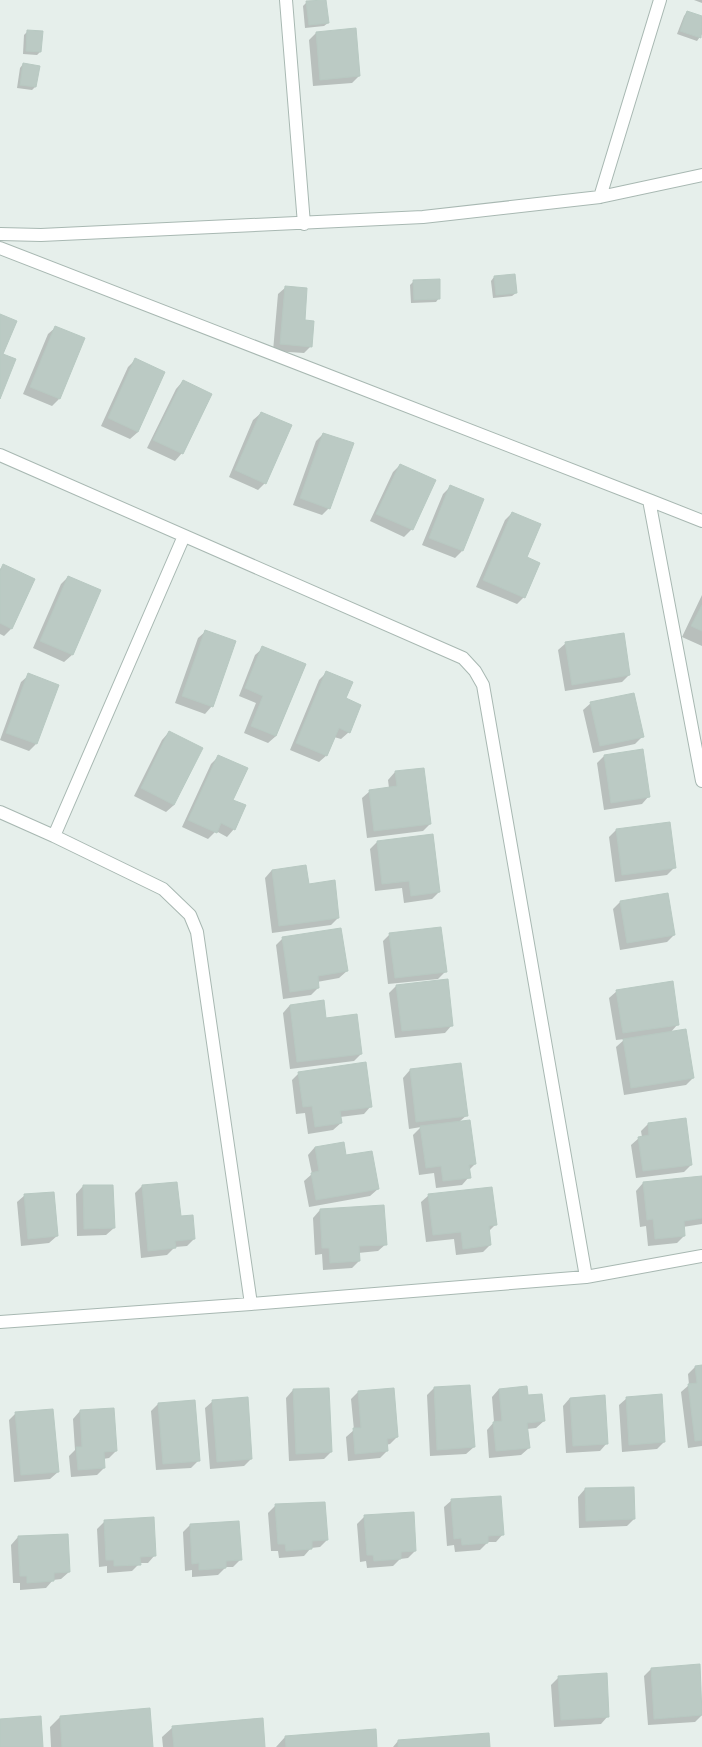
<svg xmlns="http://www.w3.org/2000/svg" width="702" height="1747" viewBox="0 0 702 1747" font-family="'Asap Condensed',sans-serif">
	<rect width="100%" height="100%" fill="#e6efeb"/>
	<path fill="#0003" d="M694,0h8v3z
		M307,2l21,21 -4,3 -19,2 -2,-22z
		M687,12l15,5v17l-5,7 -20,-7 7,-18z
		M28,31l12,21 -3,3 -14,-1 1,-19z
		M316,33l43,43 -7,7 -39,3 -4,-46z
		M23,64l12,23 -3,3 -15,-2 3,-20z
		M494,277l22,16 -4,3 -19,2 -2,-17z
		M414,281l25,17 -3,4 -25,1 -1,-18z
		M286,287l18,34 7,25 -7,7 -31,-2 5,-57z
		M56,327l3,72 -7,7 -29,-12 25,-60z
		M135,360l3,72 -8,7 -29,-13 27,-59z
		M183,381l-1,72 -7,8 -28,-13 29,-59z
		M261,413l4,70 -7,7 -29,-13 24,-57z
		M323,434l6,74 -7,7 -29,-10 23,-64z
		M400,465l34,16 -22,48 -8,8 -34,-16 23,-49z
		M450,487l33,13 -21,51 -7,7 -33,-13 21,-51z
		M512,513l14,45 -2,39 -7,7 -41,-17 29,-67z
		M3,566l8,63 -7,7 -4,-2v-65z
		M68,577l31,14 -27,64 -8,7 -31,-14 28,-64z
		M702,595v51l-20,-9z
		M206,631l6,75 -7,8 -30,-11 23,-65z
		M566,643l63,32 -7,7 -57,9 -7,-41z
		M263,648l42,17 -29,71 -8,7 -24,-10 12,-30 -17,-7 16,-41z
		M327,672l17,27 5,33 -8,7 -7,-2 -7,18 -8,7 -29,-12 29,-70z
		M29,675l7,69 -7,7 -29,-11 21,-58z
		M591,703l52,33 -8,8 -42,9 -10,-43z
		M169,732l5,73 -8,7 -32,-16 28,-56z
		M219,756l13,44 2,29 -7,8 -11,-6 -8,8 -26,-12 29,-63z
		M604,756l45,40 -7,8 -38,6 -7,-47z
		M395,772l35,52 -7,7 -56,7 -5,-40 8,-7 19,-3 -1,-8z
		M616,830l59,37 -8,8 -52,7 -6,-45z
		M432,835l7,57 -7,7 -28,4 -2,-15 -27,3 -5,-42 7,-7z
		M272,870l36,15 30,33 -7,7 -59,8 -7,-55z
		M620,902l54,33 -7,7 -47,8 -7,-41z
		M390,934l56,37 -8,8 -50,5 -5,-43z
		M283,938l64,33 -8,7 -22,4 1,6 -7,7 -28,4 -7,-54z
		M396,986l56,39 -7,8 -50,5 -6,-45z
		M617,991l61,33 -8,9 23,45 -7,7 -62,10 -8,-48 9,-8 -9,1 -7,-42z
		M290,1005l35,14 31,-4 5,39 -7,7 -64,8 -7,-56z
		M410,1070l57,45 -8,7 16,42 -6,6v7l-7,8 -26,3 -2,-15 -15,2 -6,-40 8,-8 -12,2 -6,-51z
		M299,1073l72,33 -7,8 -24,3 1,6 -8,7 -25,4 -3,-21 -9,1 -4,-34z
		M648,1124l43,41 -7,7 -48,6 -5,-33 8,-7 3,-1 -1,-6z
		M315,1147l30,10 33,32 -8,7 -61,11 -5,-26 8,-7 -4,-19z
		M702,1177v47l-19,3 1,9 -7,7 -29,3 -2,-20 -6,1 -4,-36 7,-8z
		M176,1183l4,34 14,22 -7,7 -12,1 -8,8 -26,3 -6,-65 7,-7z
		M83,1186l31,42 -8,7 -29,1 -1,-42z
		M25,1195l32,41 -8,7 -28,3 -4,-44z
		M429,1195l66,30 -6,6 1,14 -7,7 -27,3 -2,-16 -28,3 -5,-40z
		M320,1210l66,34 -8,7 -20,2 1,8 -7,7 -29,2 -1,-16 -7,1 -2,-37z
		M702,1366v80l-14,2 -7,-56 8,-7 -1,-11 7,-7z
		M469,1386l5,61 -8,7 -36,2 -3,-61 7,-7z
		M328,1389l3,63 -7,7 -35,2 -3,-63 7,-8z
		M499,1389l28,7 17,25 -8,7 -9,1 2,19 -8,7 -32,3 -2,-28 7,-8 -2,-25z
		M358,1392l39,45 -7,7 -4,1 1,6 -7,7 -32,3 -2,-24 8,-7 -3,-31z
		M604,1396l3,47 -7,8 -34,2 -3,-47 7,-8z
		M627,1398l37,44 -7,7 -35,3 -3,-47z
		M194,1401l5,59 -8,8 -35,2 -5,-59 7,-7z
		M213,1401l38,58 -7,7 -34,3 -5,-61z
		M80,1411l36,40 -7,7 -6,1 1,9 -7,7 -26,2 -2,-21 6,-6 -2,-31z
		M16,1413l42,59 -8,7 -36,3 -5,-62z
		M633,1488l1,31 -7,7 -48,2 -1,-31 7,-8z
		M452,1500l51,34 -7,8h-8l-8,8 -25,2 -1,-7 -7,1 -3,-39z
		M276,1505l51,35 -7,7 -9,1 -7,8 -25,2 -1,-7h-7l-3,-38z
		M365,1516l50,35 -7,7 -8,1 -7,7 -26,2 -1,-7 -6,1 -3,-38z
		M105,1521l50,34 -7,8h-8l-8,8 -25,2v-7l-8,1 -2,-38z
		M238,1522l3,37 -8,8h-7l-8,8 -26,2v-7l-7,1 -2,-39 7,-7z
		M67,1535l2,37 -8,7 -8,1 -7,8 -26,2v-7h-7l-2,-38 7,-8z
		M699,1665l3,50 -7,7 -47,3 -4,-49 7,-7z
		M559,1677l49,39 -7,8 -47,3 -3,-42z
		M60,1717l92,30h-101l-1,-20z
		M173,1727l91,20h-101l-1,-10z
		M285,1737l91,10h-100z
		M398,1741l91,6h-96z"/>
	<path fill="#bbcac4" stroke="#b8c9c2" d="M326,0l3,23 -20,2 -3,-24z
		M687,11l15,5 -1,22 -21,-7z
		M356,28l4,48 -40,4 -4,-48z
		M27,30l16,1 -2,21 -15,-1z
		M23,63l17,3 -4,21 -16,-2z
		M515,274l2,19 -21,2 -2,-19z
		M440,279v20l-26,1 -1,-20z
		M285,286l22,2 -2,32 9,1 -2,26 -32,-3z
		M0,314l17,7 -14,33 13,5 -16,40z
		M55,326l30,12 -25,61 -30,-12z
		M135,358l30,14 -27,60 -30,-14z
		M183,380l29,14 -29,60 -30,-14z
		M261,412l31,13 -26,59 -31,-14z
		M323,433l31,10 -24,66 -30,-11z
		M400,464l36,16 -23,50 -37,-16z
		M450,485l34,14 -21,52 -34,-13z
		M512,512l29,12 -14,33 13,6 -15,35 -42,-18z
		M3,564l32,15 -23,50 -12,-6v-52z
		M68,576l33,14 -28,65 -33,-14z
		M702,605v26l-11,-5z
		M205,630l31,11 -23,66 -31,-11z
		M624,633l6,42 -58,10 -7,-43z
		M262,646l44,18 -30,72 -25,-10 12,-30 -18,-8z
		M326,671l27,11 -7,16 15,7 -11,28 -11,-5 -12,28 -31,-13z
		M28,673l31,12 -22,59 -31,-11z
		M634,693l10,44 -44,9 -10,-44z
		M169,731l34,17 -29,57 -33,-17z
		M643,749l7,48 -39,6 -7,-48z
		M218,755l30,13 -15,32 13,5 -11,25 -14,-7 -4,10 -29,-13z
		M424,768l7,56 -57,7 -5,-41 28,-4 -2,-15z
		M670,822l6,46 -54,7 -6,-46z
		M433,834l7,58 -29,4 -2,-15 -27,3 -5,-43z
		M306,865l3,19 26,-4 4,38 -60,8 -7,-56z
		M668,893l7,42 -48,8 -7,-42z
		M441,927l6,45 -52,6 -6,-45z
		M341,928l7,43 -30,5 1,12 -29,4 -8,-55z
		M448,979l5,47 -51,5 -6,-46z
		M673,981l6,44 -56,8 -7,-43z
		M324,1000l2,18 31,-4 5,40 -65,8 -7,-57z
		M686,1029l8,49 -63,10 -8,-49z
		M366,1062l6,45 -32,4 2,12 -27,4 -3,-21 -9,1 -5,-35z
		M461,1063l7,53 -52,6 -6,-53z
		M686,1118l6,47 -49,6 -5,-34 11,-2 -1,-12z
		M470,1120l6,44 -7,1 2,13 -28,3 -2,-15 -15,2 -6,-42z
		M344,1142l2,13 26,-4 7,38 -63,11 -5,-27 8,-2 -4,-24z
		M702,1176v42l-18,3 1,15 -30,3 -2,-20 -6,1 -4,-38z
		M177,1182l4,34 12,-1 2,24 -20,2 1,7 -28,3 -6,-66z
		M83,1185h30l2,43 -31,1z
		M492,1187l5,38 -8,1 2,19 -28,4 -2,-17 -28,3 -5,-41z
		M54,1192l4,44 -30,3 -4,-45z
		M384,1205l3,40 -28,1 1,15 -30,2 -1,-15h-7l-2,-39z
		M702,1365v75l-7,1 -7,-57 9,-1 -2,-17z
		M470,1385l5,62 -38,3 -3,-63z
		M527,1386l1,9 14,-1 3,27 -18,2 3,25 -34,3 -3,-29 9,-1 -3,-32z
		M329,1388l3,64 -36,2 -3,-65z
		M394,1388l4,49 -11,2 1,12 -33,3 -2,-26h8l-3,-37z
		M662,1394l3,48 -36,3 -3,-48z
		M605,1395l3,49 -35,2 -3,-48z
		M248,1397l4,62 -35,3 -5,-62z
		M195,1400l5,61 -37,3 -5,-61z
		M114,1408l3,43 -13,1 1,16 -27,2 -2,-23h6l-2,-37z
		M53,1409l6,63 -38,3 -6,-63z
		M634,1487l1,32 -49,2 -1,-33z
		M501,1496l3,39 -16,1v7l-26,2 -1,-7 -7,1 -3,-40z
		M325,1502l3,38 -16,1v8l-26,2 -1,-7h-7l-3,-40z
		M414,1512l2,39 -15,1v7l-27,2 -1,-6h-6l-3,-40z
		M154,1517l2,39 -16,1 1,8 -27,1v-6h-8l-2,-40z
		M239,1521l3,39 -16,1v7l-27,2v-7l-7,1 -2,-40z
		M68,1534l2,38 -16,1v8l-27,2v-7h-7l-2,-40z
		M700,1664l2,51 -48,4 -3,-51z
		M607,1673l2,44 -48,3 -3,-44z
		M150,1708l3,39h-91l-2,-31z
		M41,1716l2,31h-43v-28z
		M263,1718l2,29h-91l-2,-21z
		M376,1729l1,18h-91l-1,-11z
		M489,1733l1,14h-92v-7z"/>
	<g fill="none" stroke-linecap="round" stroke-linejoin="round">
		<g stroke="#a8b8b2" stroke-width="14">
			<path id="minor" d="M286,0l18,224
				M600,197l60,-197
				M0,234l41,1 382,-18 177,-20 102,-22
				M0,248l649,252 53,281
				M0,455l463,203 12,13 8,14 103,592
				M649,500l53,21
				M0,812l54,24 109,53 27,26 7,17 54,372
				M54,836l130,-300
				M0,1322l251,-18 335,-27 116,-21"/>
		</g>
		<use href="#minor" stroke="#fff" stroke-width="12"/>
	</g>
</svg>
